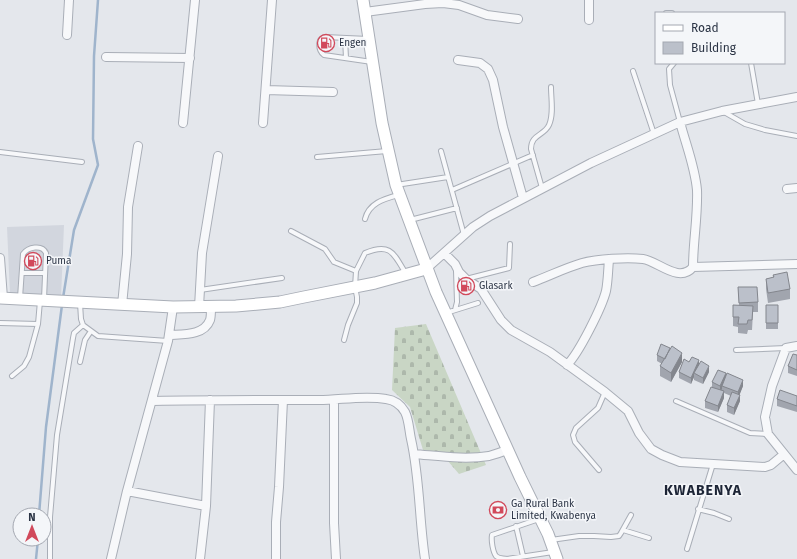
<svg xmlns="http://www.w3.org/2000/svg" width="797" height="559" viewBox="0 0 797 559" font-family="'Fira Sans',sans-serif">
	<defs>
		<pattern id="cemetery-stones" width="16" height="16" patternUnits="userSpaceOnUse"><rect width="16" height="16" fill="#c9d6c5"/><path d="M2 7V4a2 2 0 0 1 4 0v3zM10 15v-3a2 2 0 0 1 4 0v3z" fill="#adb8ab"/></pattern>
	</defs>
	<rect width="100%" height="100%" fill="#e4e7ec"/>
	<path fill="#d2d6de" d="M64,225l-3,73 -51,-4 -3,-67z"/>
	<path fill="url(#cemetery-stones)" d="M426,324l60,141 -27,9 -18,-21 -18,-3 -13,-43 -18,-17 3,-62z"/>
	<g fill="none" stroke-linecap="round" stroke-linejoin="round">
		<path stroke="#9fb4cc" stroke-width="2.5" d="M63,298l11,-68 24,-65 -5,-26 1,-83 4,-56
			M39,515l7,-88 16,-122
			M36,559l2,-20"/>
		<g stroke="#a9aeb7" stroke-width="6">
			<path id="service" d="M666,13h6
				M345,38l1,20
				M368,39l-43,-2c-8,2 -7,13 -1,18l48,7
				M674,63l-5,6 1,16 10,37
				M751,63l7,41
				M633,71l21,63
				M724,112l21,12 20,6 32,6
				M441,151l23,84
				M0,152l82,10
				M317,157l70,-6
				M396,185l52,-8
				M542,188l-11,-39c0,-15 13,-13 18,-24 5,-11 2,-26 2,-38
				M452,190l81,-35
				M365,219c4,-16 19,-20 33,-24
				M410,220l47,-12
				M291,231l34,18 9,13 22,9
				M22,273h23
				M466,279l43,-11 1,-24
				M200,290l82,-12
				M20,298l3,-44c5,-7 19,-10 23,-1l-2,46
				M80,303l1,16 2,6 15,11 70,5
				M455,310l2,-8 -1,-31
				M446,313l32,-10
				M0,323l38,1
				M344,340l4,-15 9,-22v-6l-2,-10 1,-16 9,-18c26,-11 29,1 41,21
				M736,350l50,-2
				M80,362l5,-22 6,-9
				M12,376l12,-10 5,-9 9,-33 2,-23
				M676,401l74,32 18,1
				M599,470l-24,-28 -2,-7 3,-7 22,-20 7,-16
				M698,509l16,4 15,6
				M539,519l-47,16c-1,6 1,17 4,21 3,3 7,2 11,3l46,-7
				M516,526l7,30
				M623,530l26,8
				M551,540l28,-4h15l17,1 8,-1 2,-3 10,-18
				M687,549l26,-85
				M50,559v-42l7,-82 16,-97 1,-5 9,-8"/>
		</g>
		<g stroke="#a9aeb7" stroke-width="10">
			<path id="minor" d="M365,12l60,-8 18,-1 16,2 28,10 31,4
				M589,20v-20
				M67,35l2,-35
				M106,57l84,1
				M458,60l22,3 8,6 5,11 10,47 20,71
				M266,90l67,2
				M680,122c6,23 15,45 17,68 1,26 -4,52 -4,77
				M183,123l12,-123
				M263,123l9,-123
				M787,189l10,-1
				M444,253l11,11 4,8 7,7 15,10 20,31 10,10 39,22 55,40 23,19 11,22 12,16 11,6 18,7 85,5 6,-2 12,-10
				M0,258l3,40
				M426,269l47,-42 17,-11 101,-53 89,-41 42,-11 75,-14
				M533,282c16,-6 32,-14 49,-19 15,-4 45,-6 61,-4 15,2 36,25 50,8l104,-3
				M122,305l5,-51 1,-47 10,-61
				M199,307l3,-54 16,-97
				M169,335c13,-1 35,1 41,-15 1,-3 1,-9 1,-13
				M797,346l-11,2 -14,38 -7,31 3,17 29,36
				M567,365c12,-12 35,-58 39,-74 2,-10 2,-21 3,-31
				M334,400v123l2,36
				M153,401c55,-1 111,-1 166,-1 21,0 46,-5 67,-1 8,1 15,6 19,13 4,8 4,18 6,27 9,40 8,80 14,120
				M414,454c25,2 51,6 75,2 7,-2 13,-4 18,-6
				M127,491l79,15
				M111,559l16,-68 41,-150 5,-34
				M200,559l6,-53 4,-106
				M276,559v-37l3,-35 4,-87"/>
		</g>
		<g stroke="#a9aeb7" stroke-width="13">
			<path id="secondary" d="M363,0l19,123 14,62 40,107 84,185 28,57 9,25
				M0,298l173,9 63,-1 44,-4 24,-5 71,-14 51,-14"/>
		</g>
		<use href="#service" stroke="#f7f8fa" stroke-width="4"/>
		<use href="#minor" stroke="#f7f8fa" stroke-width="8"/>
		<use href="#secondary" stroke="#fff" stroke-width="11"/>
	</g>
	<path fill="#a1a5ae" d="M773,275l17,14v10l-22,4 -2,-14v-10l7,-1z
		M738,287l20,15v10h-5l-1,18h-4l-1,4 -9,-1v-6l-5,-1v-21l6,1z
		M766,305h12v24h-12z
		M670,350l12,12 -11,20 -11,-6v-10l2,-2 -5,-3v-6z
		M797,355v21l-9,-3v-7z
		M689,362l10,3 10,7 -6,12 -9,-4v-3l-3,7 -12,-6v-6z
		M726,376l17,10 -4,9 1,6 -6,14 -7,-3v-7l4,-9 -7,-3v5l-6,14 -13,-4v-7l7,-14v-5z
		M797,396v16l-20,-6v-7z"/>
	<path fill="#83868d" d="M682,353v9l-11,20v-9z
		M699,360v7l-5,6v4l-3,7v-6z
		M709,366v6l-6,12v-6z
		M726,373v7l-4,6v3l-2,3v-6z
		M743,380v6l-5,13v-7z
		M724,391v7l-6,14v-6z
		M740,395v6l-6,14v-7z"/>
	<path fill="#bbc0ca" stroke="#83868d" d="M787,272l3,17 -22,4 -2,-14 8,-2 -1,-2z
		M738,287h19l1,15 -19,1z
		M733,305l20,1 -1,14h-4l-1,4h-9l1,-7h-6z
		M766,305h12v18h-12z
		M661,344l9,4 -5,11 -8,-4z
		M672,346l10,7 -11,20 -11,-7z
		M793,354l4,1v15l-9,-4z
		M692,357l7,3 -8,18 -12,-6 5,-13 5,3z
		M701,361l8,5 -6,12 -9,-5z
		M718,370l8,3 -6,13 -8,-4z
		M727,373l16,7 -5,12 -16,-6z
		M711,387l13,4 -6,15 -13,-5z
		M780,390l17,6v10l-20,-7z
		M732,392l8,3 -6,13 -7,-3z"/>
	<defs>
		<g id="fuel-ring" transform="scale(0.9)"><circle r="9.5" fill="#f4f6f9" stroke="#d1495b" stroke-width="1.5"/><path d="M-5.5-6h7V0h2V4h1.3V-2.5L3-4.5l.8-.8L6-3V5H2.5V1h-1V6h-7ZM-4.2-4.7v3.2H.2V-4.7Z" fill="#d1495b"/></g>
		<g id="bank-ring" transform="scale(0.9)"><circle r="9.5" fill="#f4f6f9" stroke="#d1495b" stroke-width="1.5"/><path d="M-6-4H6V4H-6ZM0-2.3a2.3 2.3 0 1 0 0 4.6a2.3 2.3 0 1 0 0-4.6Z" fill="#d1495b"/></g>
	</defs>
	<g fill-rule="evenodd">
		<use href="#fuel-ring" x="326" y="43"/>
		<use href="#fuel-ring" x="33" y="261"/>
		<use href="#fuel-ring" x="466" y="286"/>
		<use href="#bank-ring" x="498" y="510"/>
	</g>
	<g text-anchor="middle" dominant-baseline="central" stroke-width="3" stroke-linejoin="round" paint-order="stroke">
		<g font-size="10" fill="#2b3445" stroke="#f4f6f9" text-anchor="start">
			<text x="339" y="43">Engen</text>
			<text x="46" y="261">Puma</text>
			<text x="479" y="286">Glasark</text>
			<text x="511" y="504">Ga Rural Bank<tspan x="511" dy="12">Limited, Kwabenya</tspan></text>
		</g>
		<g font-size="14" font-weight="bold" letter-spacing="1" fill="#1d2536" stroke="#f4f6f9">
			<text x="703" y="490">KWABENYA</text>
		</g>
	</g>
	<rect x="655" y="12" width="130" height="52" fill="#f4f6f9" stroke="#a4a8b1"/>
	<rect x="663" y="25" width="20" height="6" fill="#ffffff" stroke="#a4a8b1"/>
	<text x="691" y="32" font-size="12" fill="#2b3445">Road</text>
	<rect x="663" y="42" width="20" height="12" fill="#bbc0ca" stroke="#a4a8b1"/>
	<text x="691" y="52" font-size="12" fill="#2b3445">Building</text>
	<g transform="translate(32 527)"><circle r="19" fill="#f4f6f9" stroke="#a4a8b1"/>
	<path d="M0-3L7 15L0 10L-7 15Z" fill="#d1495b"/>
	<text y="-6" font-size="11" font-weight="bold" text-anchor="middle" fill="#2b3445">N</text>
	</g>
</svg>
